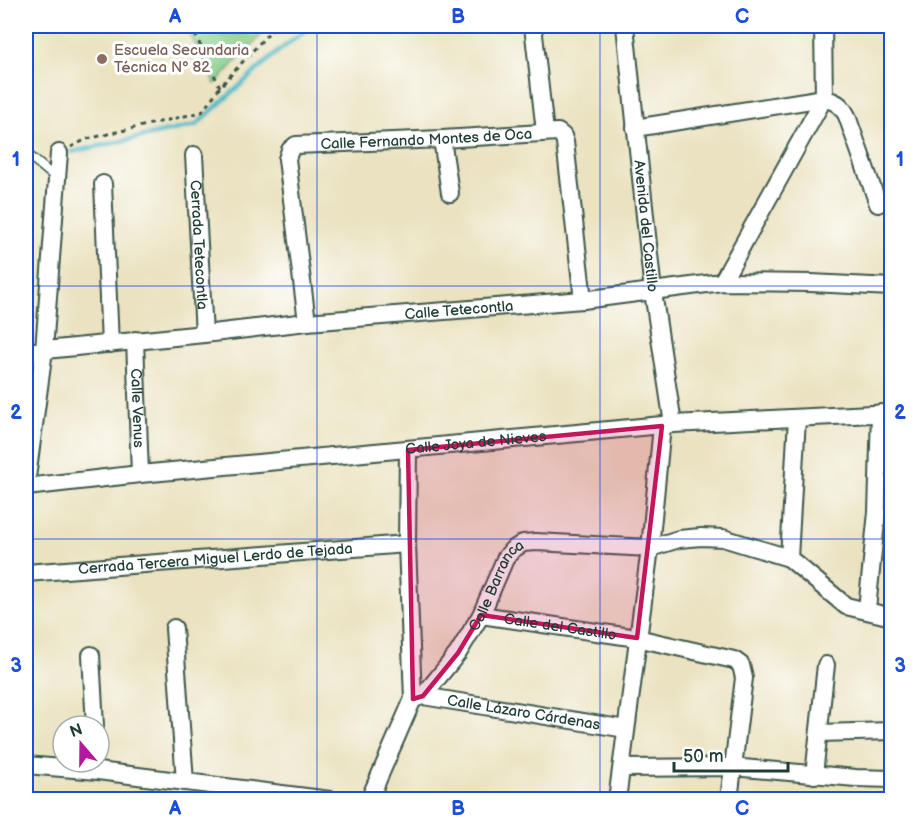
<svg xmlns="http://www.w3.org/2000/svg" width="917" height="825" viewBox="0 0 917 825" font-family="'Balsamiq Sans',sans-serif">
	<rect width="100%" height="100%" fill="#fff"/>
	<filter id="ink" filterUnits="userSpaceOnUse"><feTurbulence type="fractalNoise" baseFrequency=".0167" numOctaves="2"/><feDisplacementMap in="SourceGraphic" scale="12" xChannelSelector="R" yChannelSelector="G"/><feConvolveMatrix kernelMatrix="1 2 1 2 8 2 1 2 1" color-interpolation-filters="sRGB"/></filter>
	<filter id="wash" filterUnits="userSpaceOnUse"><feTurbulence type="fractalNoise" baseFrequency=".008" numOctaves="4" result="noise"/><feDisplacementMap in="SourceGraphic" scale="24" xChannelSelector="R" yChannelSelector="G"/><feGaussianBlur stdDeviation="1.35" result="paint"/><feColorMatrix in="noise" values="0 0 0 0 0 0 0 0 0 0 0 0 0 0 0 0 0 1.4 0 .05"/><feComposite in="paint" operator="in"/></filter>
	<g filter="url(#wash)">
		<rect width="100%" height="100%" fill="#eae2c0"/>
		<path fill="#85cc88" stroke="#52845e" stroke-width="1.5" d="M186,26h84l-55,58z"/>
		<g fill="none" stroke-linecap="round" stroke-linejoin="round">
			<path stroke="#4ab7c5" stroke-width="4.5" d="M72,152l124,-27 80,-72 35,-27
				M26,173l3,-2"/>
		</g>
	</g>
	<g filter="url(#ink)">
		<g fill="none" stroke-linecap="round" stroke-linejoin="round">
			<g stroke="#3d5649" stroke-width="11">
				<path id="lane" d="M26,153l31,26"/>
			</g>
			<g stroke="#3d5649" stroke-width="20">
				<g id="street">
					<path d="M533,26l12,106"/>
					<path id="s1" d="M625,26l28,266 20,132"/>
					<path d="M635,128l189,-30c12,4 17,6 23,18l31,88"/>
					<path d="M442,139l8,54"/>
					<path id="s2" d="M194,155l10,179"/>
					<path d="M103,184l7,160"/>
					<path d="M722,282l102,-184 -1,-72"/>
					<path id="s3" d="M307,322l-20,-163 3,-9 6,-5 146,-6 116,-7 5,4 2,6 18,158"/>
					<path id="s4" d="M135,340l5,134"/>
					<path id="s5" d="M26,352l178,-18 103,-12 276,-22 139,-18 89,1 81,4"/>
					<path d="M26,485l18,-135 15,-197"/>
					<path id="s6" d="M26,487l114,-13 533,-50 219,-11"/>
					<path d="M789,558l8,-140"/>
					<path id="s7" d="M26,573l381,-29"/>
					<path d="M867,609l10,-97 3,-99"/>
					<path id="s8" d="M481,615l156,23 97,22 7,5 3,13 -15,122"/>
					<path d="M174,628l11,154"/>
					<path d="M91,655l4,71"/>
					<path id="s9" d="M423,696l203,33"/>
					<path id="s10" d="M413,699l10,-3 35,-43 23,-38 24,-56 7,-9 11,-7 13,-1 114,6 29,-9 22,-2 22,1 66,20 57,48 46,11"/>
					<path d="M819,733l73,-2"/>
					<path d="M26,765l72,6 232,29"/>
					<path d="M623,768l109,-1 124,11 36,1"/>
					<path d="M814,775l12,-110"/>
					<path d="M369,800l44,-101 -6,-155 1,-94"/>
					<path d="M617,800l33,-252 12,-122"/>
				</g>
			</g>
			<path stroke="#3d5649" stroke-width="3" stroke-dasharray="4.5 4.5" stroke-linecap="butt" d="M191,26l29,61
				M71,147l16,-8 115,-27 18,-25 55,-61"/>
			<use href="#lane" stroke="#fff" stroke-width="8"/>
			<use href="#street" stroke="#fff" stroke-width="16"/>
		</g>
	</g>
	<path fill="#c2185b" fill-opacity="0.2" stroke="#c2185b" stroke-width="4.5" stroke-linejoin="round" d="M662,426l-25,212 -156,-23 -23,38 -35,43 -10,3 -5,-249z"/>
	<path fill="none" stroke="#1d4ed8" stroke-width="1.5" stroke-opacity="0.55" d="M317,26v774M600,26v774M26,286h866M26,539h866"/>
	<circle fill="#8d6e63" stroke="#fff" stroke-width="2" cx="102" cy="59" r="6"/>
	<g text-anchor="middle" dominant-baseline="central" stroke-width="6" stroke-linejoin="round" paint-order="stroke">
		<g font-size="15" fill="#785e54" stroke="#fff" text-anchor="start">
			<text x="114" y="50">Escuela Secundaria<tspan x="114" dy="17">Técnica Nº 82</tspan></text>
		</g>
		<g font-size="15" fill="#1f3d34" stroke="#fff">
			<text stroke="none"><textPath href="#s3" startOffset="312">Calle Fernando Montes de Oca</textPath></text>
			<text stroke="none"><textPath href="#s1" startOffset="201">Avenida del Castillo</textPath></text>
			<text stroke="none"><textPath href="#s2" startOffset="90">Cerrada Tetecontla</textPath></text>
			<text stroke="none"><textPath href="#s5" startOffset="435">Calle Tetecontla</textPath></text>
			<text stroke="none"><textPath href="#s4" startOffset="68">Calle Venus</textPath></text>
			<text stroke="none"><textPath href="#s6" startOffset="452">Calle Joya de Nieves</textPath></text>
			<text stroke="none"><textPath href="#s7" startOffset="190">Cerrada Tercera Miguel Lerdo de Tejada</textPath></text>
			<text stroke="none"><textPath href="#s10" startOffset="144">Calle Barranca</textPath></text>
			<text stroke="none"><textPath href="#s8" startOffset="80">Calle del Castillo</textPath></text>
			<text stroke="none"><textPath href="#s9" startOffset="102">Calle Lázaro Cárdenas</textPath></text>
		</g>
	</g>
	<rect width="917" height="825" fill="none" stroke="#fff" stroke-width="66"/>
	<g transform="translate(81 744) rotate(340)"><circle r="28" fill="#ffffff" stroke="#a5b1ae" stroke-width="1.5"/>
	<path d="M0-4.5L10 22L0 15L-10 22Z" fill="#b5179e"/>
	<text y="-9" font-size="16" font-weight="bold" text-anchor="middle" fill="#1f3d34">N</text>
	</g>
	<path d="M674 762v9h114v-9" fill="none" stroke="#1f3d34" stroke-width="3"/>
	<text x="683" y="762" font-size="18" fill="#1f3d34" stroke="#ffffff" stroke-width="4.5" paint-order="stroke">50 m</text>
	<rect x="33" y="33" width="851" height="759" fill="none" stroke="#1d4ed8" stroke-width="2"/>
	<g font-size="20" text-anchor="middle" font-weight="bold" fill="#1d4ed8">
		<text x="175" y="23">A</text>
		<text x="458" y="23">B</text>
		<text x="742" y="23">C</text>
		<text x="16" y="166">1</text>
		<text x="900" y="166">1</text>
		<text x="16" y="419">2</text>
		<text x="900" y="419">2</text>
		<text x="16" y="672">3</text>
		<text x="900" y="672">3</text>
		<text x="175" y="815">A</text>
		<text x="458" y="815">B</text>
		<text x="742" y="815">C</text>
	</g>
</svg>
